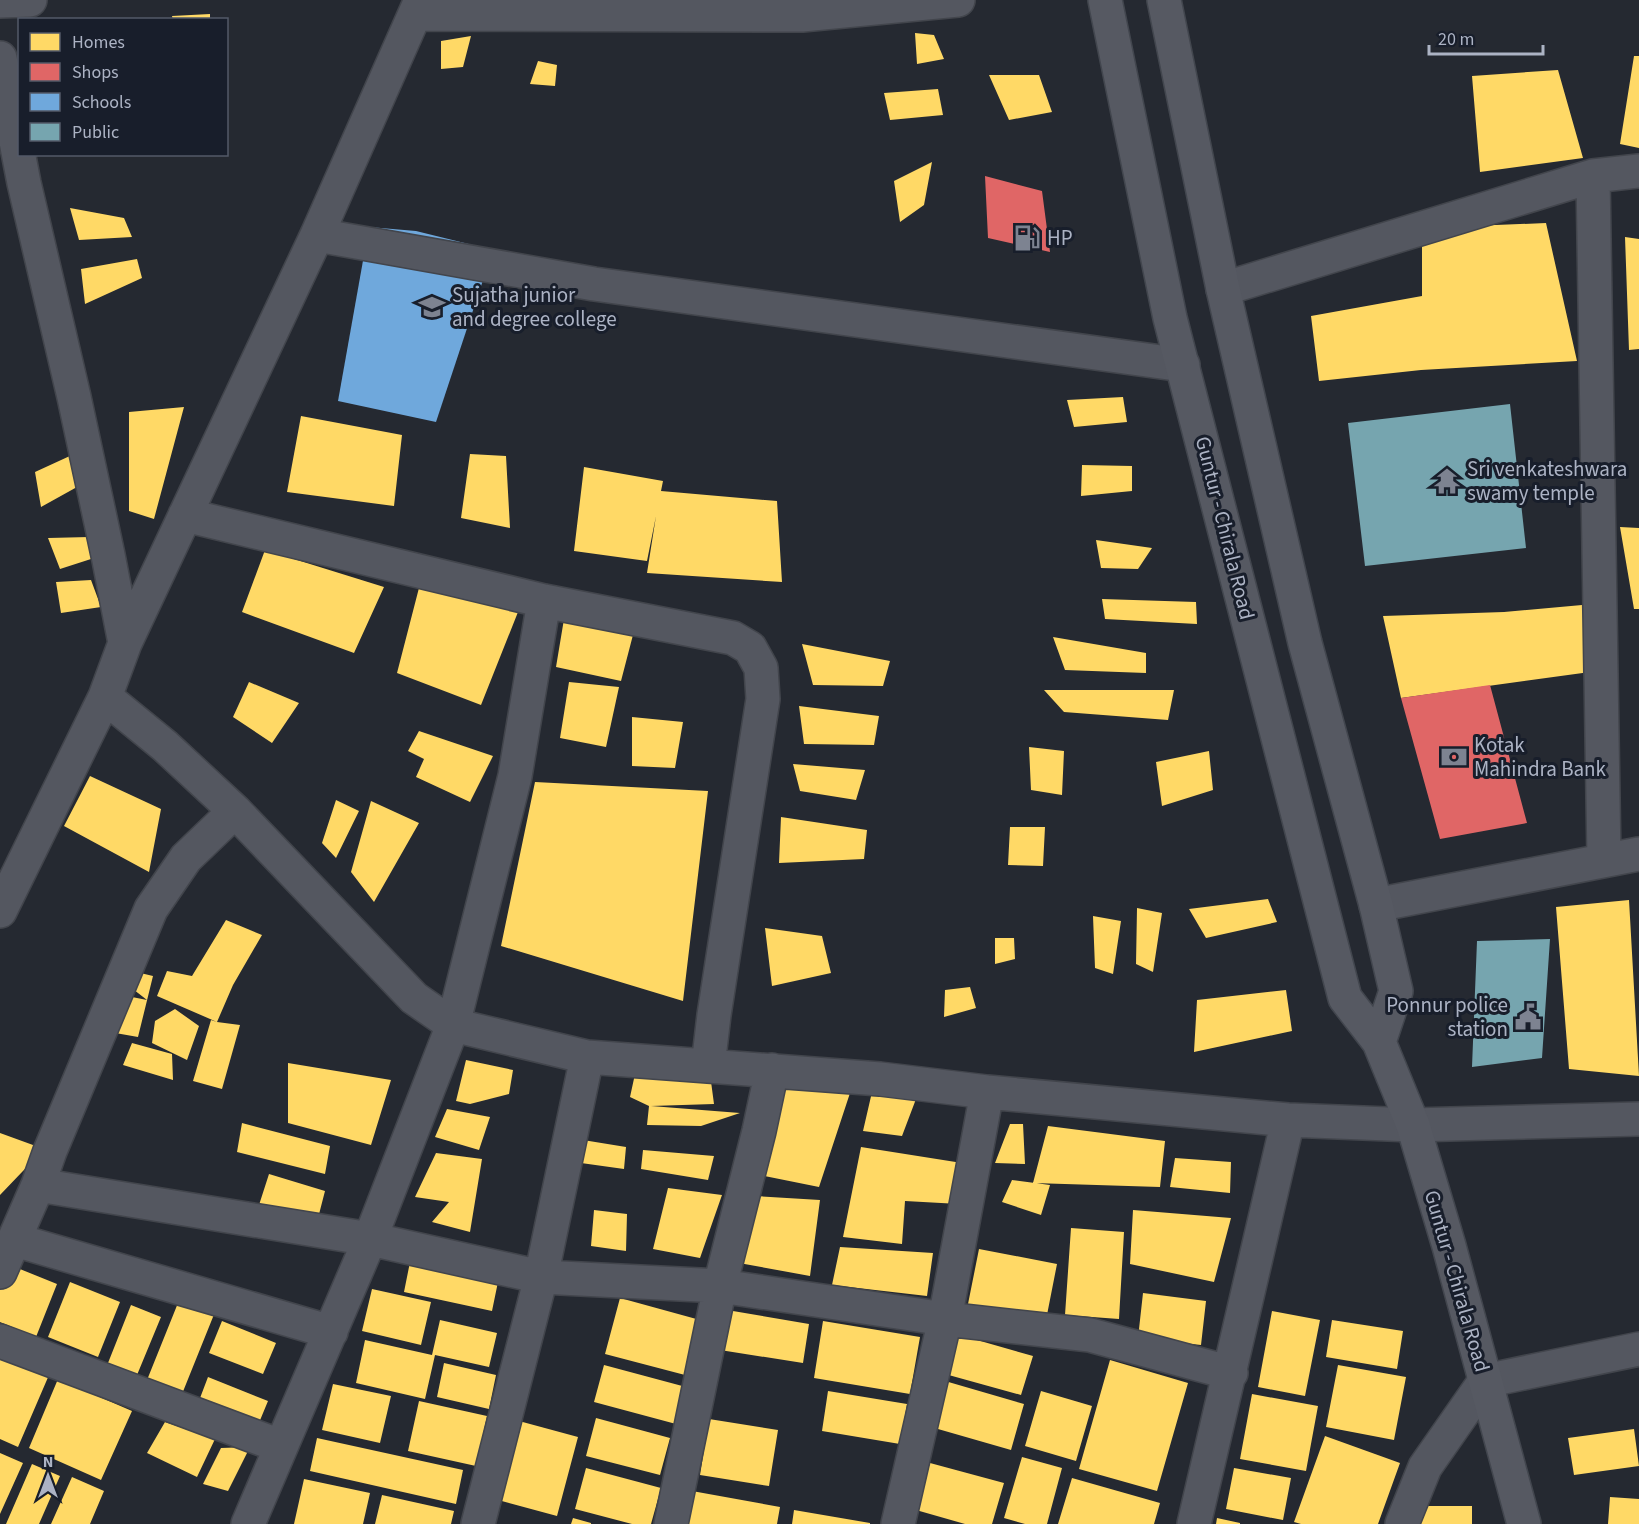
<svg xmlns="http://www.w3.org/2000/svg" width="1639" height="1524" viewBox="0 0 1639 1524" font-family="'Source Sans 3',sans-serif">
	<rect width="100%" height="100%" fill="#252931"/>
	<path fill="#ffd966" d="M210,14v6h-37l-1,-4z
		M915,33l19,2 10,24 -27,5z
		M471,36l-8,31 -22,2v-28z
		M1634,56h5v92l-19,-4z
		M538,61l19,4 -2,21 -25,-2z
		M1558,70l25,88 -103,14 -8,-96z
		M989,75h50l13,37 -43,8z
		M938,89l5,26 -53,5 -6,-27z
		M932,162l-8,43 -24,17 -6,-41z
		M70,208l54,10 8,19 -53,3z
		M1546,223l31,138 -156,9 -102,11 -8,-65 111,-20v-68z
		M1625,237l14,2v110l-10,1z
		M137,259l5,19 -57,26 -4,-35z
		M1123,397l4,25 -53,5 -7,-27z
		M184,407l-30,112 -25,-8v-99z
		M301,416l101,19 -8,71 -107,-14z
		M470,454l36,2 4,72 -49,-10z
		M72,455l5,32 -36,20 -6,-35z
		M1082,465l50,1v25l-51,5z
		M584,467l79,14 -2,10 116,10 5,81 -135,-9 9,-57 -9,45 -73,-10z
		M1620,527l19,1v81h-5z
		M89,537l2,22 -31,10 -12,-31z
		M1096,540l56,8 -14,21 -37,-1z
		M265,550l119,37 -30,66 -112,-41z
		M91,580l10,27 -40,6 -5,-31z
		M420,584l98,28 -37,93 -84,-32z
		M569,589l71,19 -19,73 -65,-14z
		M1102,599l94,3 1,22 -92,-5z
		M1582,605l8,67 -189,26 -18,-82 121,-4z
		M1053,637l93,16v20l-81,-3z
		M802,644l88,17 -7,25 -70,-1z
		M249,682l50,21 -27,40 -39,-26z
		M569,682l50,5 -13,60 -46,-9z
		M1044,690h130l-6,30 -104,-8z
		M799,706l80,10 -5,29 -70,-1z
		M632,717l51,5 -8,46 -43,-2z
		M419,731l74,25 -23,46 -54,-25 8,-18 -16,-8z
		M1029,747l35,4 -2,44 -31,-5z
		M1209,751l4,39 -51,16 -6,-44z
		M793,764l72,6 -9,30 -56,-9z
		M90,776l71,33 -12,63 -85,-46z
		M535,782l173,9 -25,210 -182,-55z
		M336,800l23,11 -23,47 -14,-15z
		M371,801l48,22 -45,79 -23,-30z
		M781,817l86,13 -3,29 -85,4z
		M1010,827h35l-2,39 -35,-1z
		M1268,899l9,23 -71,16 -17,-29z
		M1629,900l10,176 -70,-7 -13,-162z
		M1137,908l25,5 -9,59 -17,-8z
		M1093,916l28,5 -8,53 -18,-6z
		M226,920l36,15 -29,50 -16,37 23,3 -18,64 -29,-8 18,-61 6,2 -60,-26 10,-25 25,5z
		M765,928l57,8 9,37 -59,13z
		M995,938h19l1,21 -20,5z
		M132,971l21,5 -15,61 -34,-6 18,-36 25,5 -18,-14z
		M970,987l6,21 -32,9 1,-27z
		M1286,990l6,41 -98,21 3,-52z
		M175,1009l24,17 -12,34 -35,-17 3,-22z
		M132,1043l40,11 1,26 -50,-15z
		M466,1060l47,10 -4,24 -39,10 -14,-3z
		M288,1063l103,17 -20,65 -83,-22z
		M635,1074h75l4,30 -63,2 89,7 -39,13 -54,-1 2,-19 -19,-9z
		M782,1083l69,7 -32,97 -60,-12z
		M872,1092l44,7 -14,37 -39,-5z
		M447,1109l43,8 -11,33 -44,-13z
		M242,1123l88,23 -5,28 -88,-22z
		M1010,1124h13l2,40 -30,-1z
		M1048,1126l117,15 -5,46 -127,-4z
		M0,1133l44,16 -44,46z
		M583,1140l43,7 -2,22 -43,-6z
		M861,1147l101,16 -3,41 -54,-3 -3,43 -59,-7z
		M643,1150l71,6 -6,24 -67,-11z
		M436,1153l46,6 -12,73 -38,-10 17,-20 -34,-5z
		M1175,1158l56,4 -1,31 -60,-6z
		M269,1174l56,17 -8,31 -58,-17z
		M1012,1180l38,5 -9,30 -39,-13z
		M668,1188l54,7 -22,63 -47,-9z
		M755,1196l65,4 -10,76 -71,-13z
		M594,1210l33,4 -1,37 -35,-5z
		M1133,1210l98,8 -17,64 -84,-18z
		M1071,1228l53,4 -5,87 -54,-4z
		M840,1247l93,6 -6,43 -95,-11z
		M979,1249l78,15 -11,56 -78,-16z
		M411,1257l88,20 -7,34 -88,-19z
		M10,1265l47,19 -21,53 -36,-15v-33z
		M70,1282l50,20 -22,55 -50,-20z
		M372,1289l59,13 -10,43 -59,-14z
		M182,1293l35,14 -37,92 -35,-14z
		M1143,1293l63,8 -5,44 -63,-7z
		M620,1298l80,22 -15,55 -80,-21z
		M131,1305l30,12 -24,58 -29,-12z
		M727,1310l82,14 -6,39 -83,-13z
		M1272,1311l48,9 -15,76 -47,-9z
		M440,1320l57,13 -8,34 -54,-12 -10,44 -69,-16 9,-43 67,15z
		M1332,1320l71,11 -6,38 -71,-12z
		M222,1321l54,22 -13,31 -54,-21z
		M823,1321l97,16 -10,57 -96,-16z
		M956,1334l77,22 -12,39 -76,-21z
		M0,1354l49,21 -31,72 -18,-8z
		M1110,1360l78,23 -31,108 -78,-22z
		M444,1363l52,12 -7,34 -52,-12z
		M604,1365l82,22 -10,37 -82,-22z
		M1338,1365l68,12 -12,63 -68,-13z
		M208,1377l60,24 -12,29 -59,-24z
		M58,1379l74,32 -31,69 -72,-32z
		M945,1381l79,23 -13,46 -80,-23z
		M333,1384l58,12 -11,47 -58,-13z
		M828,1391l79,13 -7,40 -78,-13z
		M1041,1391l51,15 -16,55 -51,-15z
		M1252,1394l66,12 -12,65 -66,-12z
		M419,1401l68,15 -11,50 -68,-15z
		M596,1418l74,20 -10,37 -74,-19z
		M709,1419l69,11 -9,56 -69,-11z
		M519,1421l59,16 -21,79 -59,-16z
		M165,1422l50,17 -18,38 -50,-24z
		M1634,1429l5,37 -65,9 -6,-37z
		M1325,1436l75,27 -22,61h-77l-7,-2z
		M317,1438l146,32 -7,34 -146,-33z
		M250,1447l-22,44 -25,-7 18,-36z
		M0,1453l23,10 -23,51z
		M1022,1457l40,11 -15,56h-22l-21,-6z
		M930,1463l74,20 -12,41h-27l-49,-14z
		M32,1464l28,12 -21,48h-33z
		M586,1468l75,20 -10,36h-19l-57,-15z
		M1234,1468l57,10 -8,42 -57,-11z
		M72,1477l32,14 -14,33h-39z
		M1072,1478l88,25 -6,21h-96z
		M304,1479l66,14 -7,31h-69z
		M692,1491l88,16 -3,17h-91z
		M382,1495l72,16 -3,13h-76z
		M1610,1497l29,2v25h-31z
		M1416,1506h56v18h-56z
		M794,1510l76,13v1h-78z
		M573,1518l18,5v1h-20z
		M1217,1518l23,5v1h-24z"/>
	<path fill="#e06666" d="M985,176l57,15 8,61 -62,-14z
		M1490,685l37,138 -87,16 -39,-141z"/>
	<path fill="#6fa8dc" d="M369,227l47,4 77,19 -57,172 -98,-21z"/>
	<path fill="#76a5af" d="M1510,404l16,144 -161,18 -17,-143z
		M1550,939l-8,119 -70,9 5,-126z"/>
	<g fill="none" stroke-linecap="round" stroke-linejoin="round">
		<g stroke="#42454c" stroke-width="36">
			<path id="minor" d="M0,1l30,-1
				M415,14l387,1 156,-15
				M0,58l24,125 50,214 34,158 17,88
				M1593,176l11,684
				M317,235l277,49 589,81
				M1223,289l370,-113 46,-5
				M185,515l359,86 189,37 17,10 11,20 2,31 -49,316 -6,51
				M105,697l60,49 70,65 179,187 39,27 134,32 293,22 107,13 301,28 125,5 226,-6
				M1376,905l263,-51
				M0,911l105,-214 20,-54 192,-408 104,-235
				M38,1185l332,54 171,38 179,9 225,33 145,16 141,38
				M15,1240l316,92
				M0,1272l38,-87 12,-34 101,-242 35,-51 49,-47
				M0,1341l280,105
				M248,1524l122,-285 83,-214 62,-249 29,-175
				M478,1524l63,-247 46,-220
				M671,1524l49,-238 39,-155 13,-61
				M898,1524l47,-205 42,-227
				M1194,1524l94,-404
				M1402,1524l23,-57 60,-86 154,-32"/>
		</g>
		<g stroke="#42464e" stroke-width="36">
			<path id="primary" d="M1105,0l65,318 175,680 34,44 34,83 36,121 75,278
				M1164,0l59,289 82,354 71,262 20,86 -17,51"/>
		</g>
		<use href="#minor" stroke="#545760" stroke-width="33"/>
		<use href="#primary" stroke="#565962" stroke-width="33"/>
	</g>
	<defs>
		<g id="fuel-bare" transform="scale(2.07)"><path d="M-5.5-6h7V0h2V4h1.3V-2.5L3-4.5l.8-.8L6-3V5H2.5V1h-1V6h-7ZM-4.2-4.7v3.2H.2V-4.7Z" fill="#7d8391" stroke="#181e2b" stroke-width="2.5" paint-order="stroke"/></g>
		<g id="university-bare" transform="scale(2.07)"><path d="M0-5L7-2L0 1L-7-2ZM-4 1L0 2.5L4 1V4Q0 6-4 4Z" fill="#7d8391" stroke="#181e2b" stroke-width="2.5" paint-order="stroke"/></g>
		<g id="temple-bare" transform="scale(2.07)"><path d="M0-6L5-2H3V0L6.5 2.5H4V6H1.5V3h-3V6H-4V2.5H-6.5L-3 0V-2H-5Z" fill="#7d8391" stroke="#181e2b" stroke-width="2.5" paint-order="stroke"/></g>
		<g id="bank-bare" transform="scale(2.07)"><path d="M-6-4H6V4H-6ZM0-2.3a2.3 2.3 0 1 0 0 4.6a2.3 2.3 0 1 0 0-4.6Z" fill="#7d8391" stroke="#181e2b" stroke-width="2.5" paint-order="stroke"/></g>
		<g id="civic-bare" transform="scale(2.07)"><path d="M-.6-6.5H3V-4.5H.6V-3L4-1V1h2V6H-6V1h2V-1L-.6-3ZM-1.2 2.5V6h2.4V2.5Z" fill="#7d8391" stroke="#181e2b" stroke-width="2.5" paint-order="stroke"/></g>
	</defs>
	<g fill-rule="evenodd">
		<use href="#fuel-bare" x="1027" y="238"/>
		<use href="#university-bare" x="432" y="307"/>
		<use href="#temple-bare" x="1447" y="481"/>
		<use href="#bank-bare" x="1454" y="757"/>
		<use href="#civic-bare" x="1528" y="1017"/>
	</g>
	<g text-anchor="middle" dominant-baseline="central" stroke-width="6" stroke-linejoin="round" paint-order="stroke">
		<g font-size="21" fill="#acb3c4" stroke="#181e2b" text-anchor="start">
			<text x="1047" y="238">HP</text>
			<text x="452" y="295">Sujatha junior<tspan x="452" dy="24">and degree college</tspan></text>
			<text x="1467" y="469">Sri venkateshwara<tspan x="1467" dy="24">swamy temple</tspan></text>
			<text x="1474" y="745">Kotak<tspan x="1474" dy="24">Mahindra Bank</tspan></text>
			<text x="1508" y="1005" text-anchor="end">Ponnur police<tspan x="1508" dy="24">station</tspan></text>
		</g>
		<g font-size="21" fill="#acb3c4" stroke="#181e2b">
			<text transform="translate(1225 528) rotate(76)">Guntur - Chirala Road</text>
			<text transform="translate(1457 1281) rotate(74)">Guntur - Chirala Road</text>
		</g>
	</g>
	<rect x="18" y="18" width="210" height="138" fill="#181e2b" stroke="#535a68" stroke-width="1.5"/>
	<rect x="30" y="33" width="30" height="18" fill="#ffd966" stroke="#535a68" stroke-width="1.5"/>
	<text x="72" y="48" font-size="18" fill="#acb3c4">Homes</text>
	<rect x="30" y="63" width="30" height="18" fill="#e06666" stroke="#535a68" stroke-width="1.5"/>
	<text x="72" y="78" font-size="18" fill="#acb3c4">Shops</text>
	<rect x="30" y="93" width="30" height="18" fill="#6fa8dc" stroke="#535a68" stroke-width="1.5"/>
	<text x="72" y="108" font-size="18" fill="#acb3c4">Schools</text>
	<rect x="30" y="123" width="30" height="18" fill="#76a5af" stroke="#535a68" stroke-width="1.5"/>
	<text x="72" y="138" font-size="18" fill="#acb3c4">Public</text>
	<g transform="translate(48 1476)" stroke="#181e2b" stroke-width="4.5" paint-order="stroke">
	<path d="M0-4.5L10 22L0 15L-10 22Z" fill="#acb3c4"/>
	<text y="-9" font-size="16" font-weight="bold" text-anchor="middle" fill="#acb3c4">N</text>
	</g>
	<path d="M1429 45v9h114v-9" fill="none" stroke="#acb3c4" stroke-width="3"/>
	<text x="1438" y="45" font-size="18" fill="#acb3c4" stroke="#181e2b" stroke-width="4.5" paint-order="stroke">20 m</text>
</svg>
